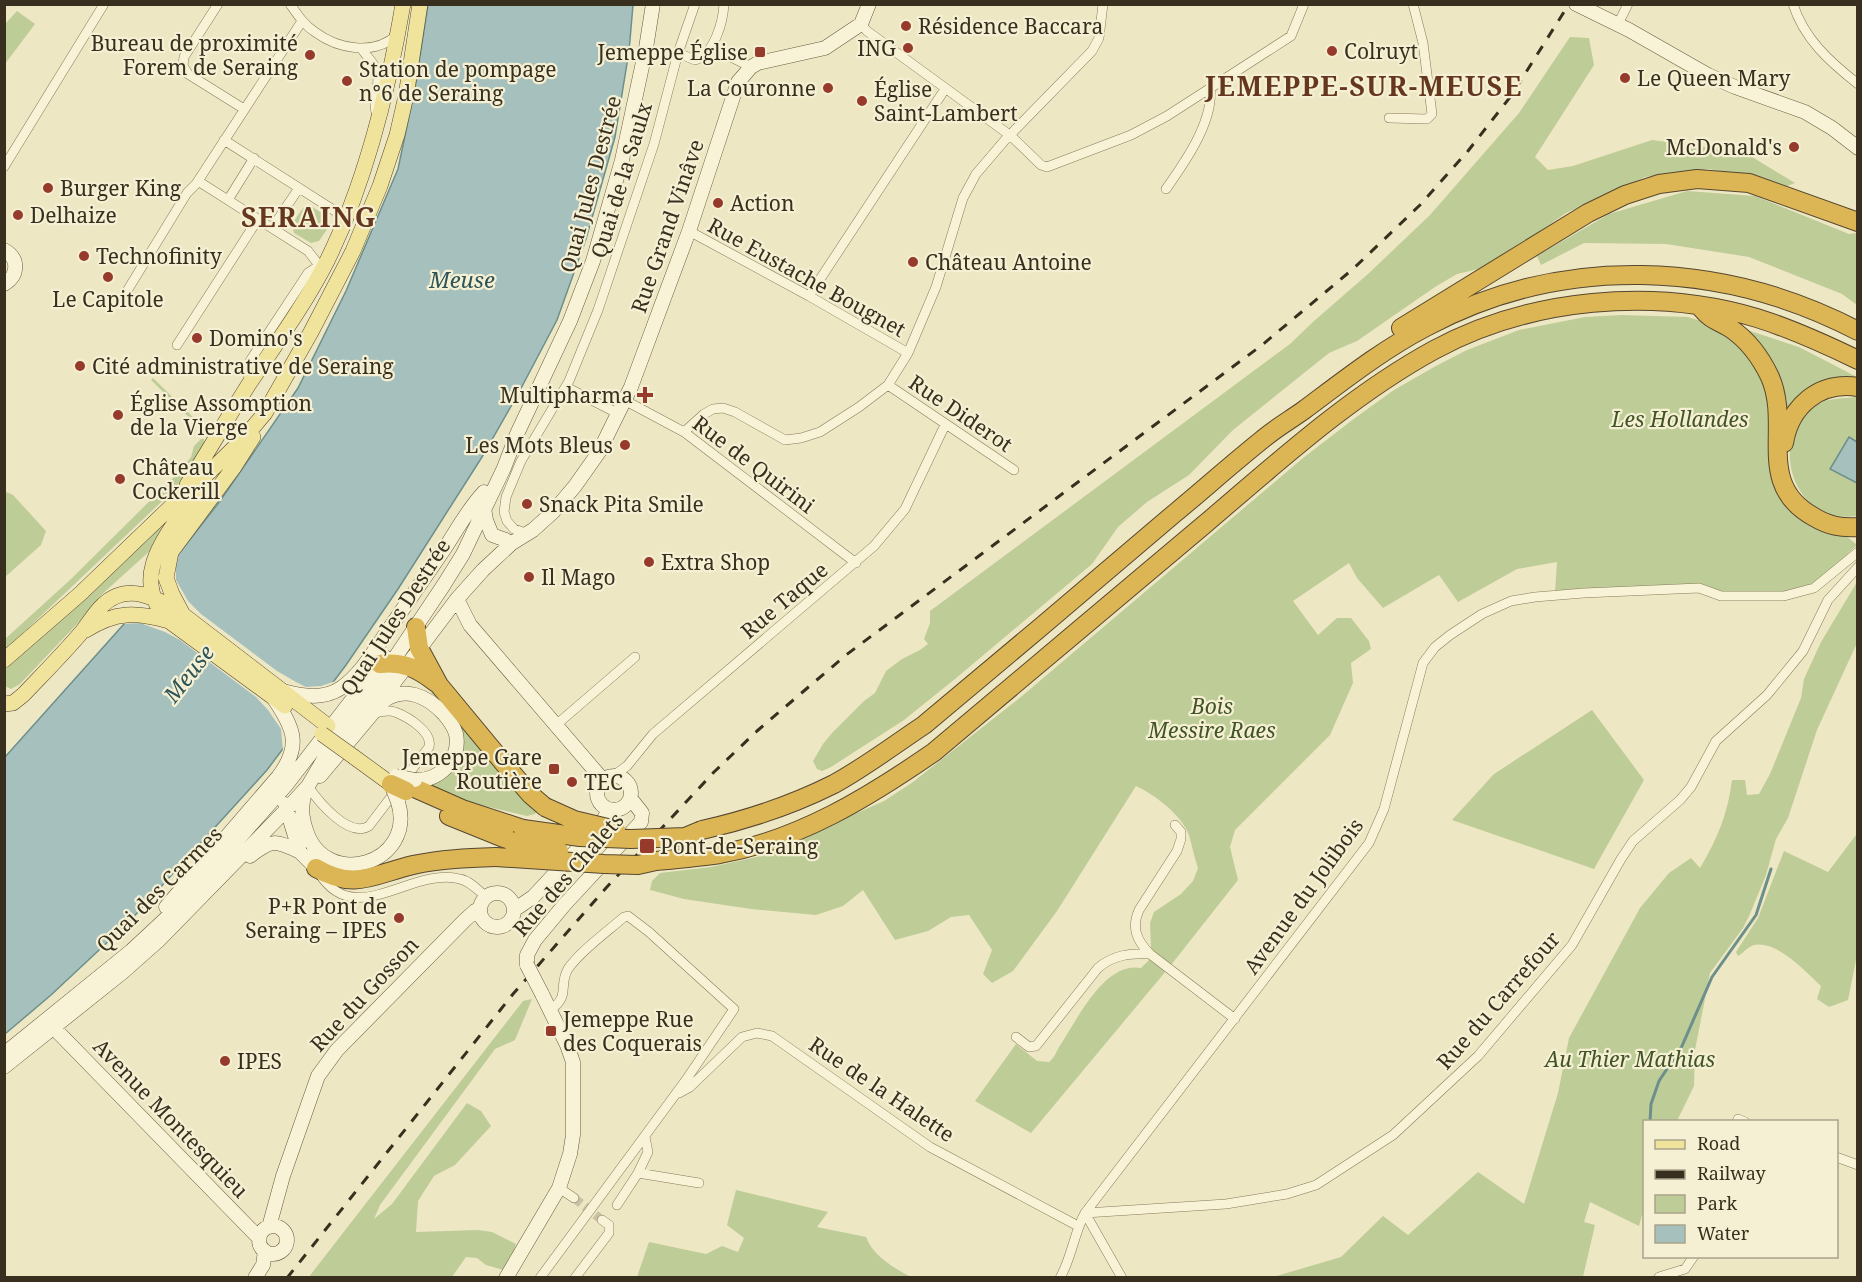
<svg xmlns="http://www.w3.org/2000/svg" width="1862" height="1282" viewBox="0 0 1862 1282" font-family="'Noto Serif',serif">
	<rect width="100%" height="100%" fill="#eee7c4"/>
	<path fill="#becc98" d="M17,11l18,13 -30,40v-40z
		M1570,37l19,1 5,27 -59,92 13,13 25,-4 79,-26 92,12 51,31 -10,4 -76,-18 -64,8 -79,36 -59,41 -24,14 -26,6 -22,13 -78,54 -28,12 -96,77 -44,45 -42,27 -29,25 -26,37 -137,115 -51,41 -73,47 -9,4 -5,-2 -4,-8 10,-17 9,-11 32,-32 11,-8 11,-22 16,-12 18,-9 8,-6 -4,-5 6,-16v-12l360,-267 24,-23 54,-47 62,-59 89,-102z
		M1687,191l68,5 94,38 8,-1v72l-15,-11 -93,-37 -83,-13 -82,-1 -43,22 -4,-9 72,-42z
		M311,206l17,11 2,8 -11,16 -8,2 -17,-10 -2,-9 11,-16z
		M1622,315l66,2 19,6 36,23 23,35 8,94 83,70 -35,33 -15,9 -16,4 -60,3 -49,-9 -86,3 -41,4 2,-30 -40,7 -59,33 -19,-27 -56,33 -26,-30 -8,-15 -56,38 25,34 19,-17h14l18,23 2,8 -20,14 2,20 -23,52 -95,95 -5,17 8,33 -67,85 -20,-16 -1,-26 4,-11 27,-18 12,-13 5,-13c-4,-11 -6,-23 -9,-33 -8,-21 -34,-40 -53,-49l-79,125 -44,60 -21,12 -9,-9 9,-24 -23,-35 -18,2 -23,14 -33,9 -32,-50 -20,16 -27,9 -65,-6 -67,-10 -34,-9 2,-9 8,-8 51,-6 50,-11 123,-55 29,-19 109,-86 281,-238 52,-40 39,-28 40,-23 33,-17 52,-20 66,-13z
		M1744,329l55,18 58,30v6l-70,32z
		M153,378l49,48 -2,2 -49,-48z
		M1857,397v119c-73,10 -91,-95 -32,-115 11,-3 22,-3 32,-4z
		M201,439h3v5l-28,44 -171,162v-11l65,-59 111,-110 10,-13 3,-11z
		M4,491l9,4 33,36 -5,14 -36,32z
		M192,495l-29,44 -64,58 -3,7 -76,80 -9,5 -6,-3v-17z
		M1857,582v61l-40,87 -29,88 -12,21 -10,36 -16,39 -7,14 -33,45 -15,77 -1,36 -17,35 -33,1v86l-5,18 -49,-24 -6,20 11,3 -12,52h-310l68,-20 42,-41 25,19 70,-63 46,32 34,-111 11,-55 71,-130 29,-35 22,-15 9,10c17,-28 28,-55 32,-88h13l2,15 12,-1 11,-20 31,-76 3,-19 17,-37z
		M431,688l107,122 -3,4 -8,2 -55,-13 -48,-18 28,-17 -3,-55 -20,-23z
		M1592,710l52,70 -50,89 -142,-49 42,-46z
		M1856,835h1v120l-9,45 -19,7 -12,-8 4,-13c-15,-14 -44,-46 -67,-41 -5,1 -11,8 -16,11l-2,-4 22,-34 26,-67 44,21z
		M1150,959l16,12 -135,162 -56,-32 41,-57 21,17 12,1c7,-6 7,-11 12,-18 17,-26 44,-83 80,-76z
		M532,999l-17,41 -20,9 -115,156 -6,14 18,-15 75,-101 14,8 10,15 -36,39 -21,11 -16,25 -2,31 62,-2 14,2 24,12 -9,27 -21,-6 -9,-7 -11,-1 -14,20 -144,1 215,-277z
		M736,1190l92,22 -11,15 49,10c7,19 28,31 45,40h-274l12,-35 57,12 16,-8 16,6 6,-14 -17,-13z"/>
	<path fill="#a6c1bd" stroke="#6c8f8b" stroke-width="1.5" d="M428,5h205l-4,46 -14,86 -29,102 -29,81 -39,74 -36,63 -84,132 -52,76 -79,105 -139,153 -77,72 -46,39v-277l119,-133 25,-32 71,-91 78,-113 48,-97 52,-122 17,-81z
		M1849,437l8,5v41l-27,-14z"/>
	<path fill="#eee7c4" d="M180,548l-4,14v18l12,21 13,13 76,57 19,11 10,5 15,-1 15,-5 -53,70 -2,-22 -13,-19 -12,-13 -76,-57 -15,-8 -25,-9 -19,1z"/>
	<g fill="none" stroke-linecap="round" stroke-linejoin="round">
		<path stroke="#6c8f8b" stroke-width="3" d="M1650,1122l1,-18 8,-23 23,-35 30,-69 44,-62 15,-46"/>
		<path stroke="#cac2a3" stroke-width="9" stroke-dasharray="9 4.5" stroke-linecap="butt" d="M574,1198l28,22"/>
		<g stroke="#88795a" stroke-width="10">
			<path id="street" d="M218,4l-34,53 -1,9 5,8 56,35
				M290,4c7,10 14,21 25,28 23,17 59,24 82,3
				M1793,4c11,35 37,58 65,80
				M861,24l6,7 144,105 30,29 6,2 84,-32 36,-19 124,-80 13,-32
				M1618,24l10,-20
				M711,47l40,20
				M362,49c4,8 13,13 15,23 4,15 -6,29 0,43
				M678,53l17,7c19,-5 28,-38 29,-56
				M1389,118l38,1 5,-5 -9,-71 -10,-39
				M224,140l122,78
				M4,167l100,-163
				M198,181l110,70 14,18
				M1166,189c19,-27 48,-68 44,-101
				M228,200l26,-42
				M272,228l27,-40
				M689,231l120,65 99,57
				M127,291l60,-98 9,-9 106,-163
				M809,296l136,-207
				M177,345l81,-126
				M250,383l-2,-11 2,-11 58,-88 6,-4h8
				M888,385l126,85
				M566,387l53,27
				M626,401l58,31 172,131
				M684,432l20,-18 9,-5 10,-1 12,4 50,28 16,-2 19,-6 39,-25 29,-22 20,-32 28,-66 27,-89 13,-24 29,-34 87,-89 7,-13 4,-34
				M528,534l-14,-5 -7,-8 -3,-9 2,-15 15,-36 48,-80 29,-71 56,-166 24,-91 17,-49
				M556,725l79,-68
				M613,776l14,-10 26,-32 221,-188 31,-37 40,-84
				M308,786c10,15 41,53 61,40l60,-79c4,-15 -21,-30 -34,-35 -7,-3 -16,0 -24,2
				M319,873c36,58 92,-7 141,6 10,2 18,11 26,18
				M1150,954c-13,-13 -19,-26 -11,-44l38,-59 4,-12v-7l-6,-7
				M1016,1037l13,10 7,-1 62,-78c15,-13 32,-15 52,-14l85,65
				M679,1093l11,-6 52,-50 15,-4 15,3 158,111 148,79
				M1737,1122l1,-3 7,3
				M1836,1157l22,8
				M638,1173l61,10
				M559,1188l15,10
				M617,1205l21,-32 10,-21 -3,-15
				M1085,1213l141,-9 61,-10 29,-9 77,-50 85,-79 94,-111 49,-86 12,-18 47,-41 11,-13 25,-46 51,-46 36,-44 25,-51 30,-33
				M1085,1213l37,65
				M1659,1277l26,-8 9,-13
				M540,1278l146,-198 48,-71 -85,-77 -21,-16 -4,1c-16,14 -45,35 -56,52 -10,17 3,27 -18,41
				M575,1278l34,-45v-8l-7,-5
				M1060,1278c12,-21 14,-45 25,-65l284,-370 15,-34 39,-146 12,-16 15,-12 32,-21 29,-13 24,-4 49,-4 115,-5 22,8h63l30,-8 44,-36"/>
		</g>
		<g stroke="#6a5a3e" stroke-width="15">
			<path id="secondary" d="M1576,4l53,26 79,45 27,12 70,25 27,16 26,20
				M4,250c15,8 15,25 0,34
				M484,508l2,12 6,15 14,5
				M457,599l13,26 133,155
				M283,691c19,5 40,9 58,-3 18,-12 32,-35 44,-53 20,-29 40,-58 60,-87 13,-20 23,-39 39,-56
				M369,704l24,-20 64,-85 26,-29 29,-27 21,-13 20,-18 22,-26 24,-34 32,-65 58,-156 49,-149 13,-15 7,-4 67,-15 36,-24 8,-20
				M597 793a17 17 0 1 1 34 0a17 17 0 1 1-34 0Z
				M320,776l62,-74c22,-17 45,-6 62,12 5,6 10,12 12,20 5,26 -17,47 -41,46
				M306,789c-5,15 -5,26 0,41 19,61 111,34 92,-28
				M285,804l15,48 16,16
				M250,856c22,-17 25,-16 50,-4
				M480 910a17 17 0 1 1 34 0a17 17 0 1 1-34 0Z
				M166,907l112,-130c24,-31 16,-49 -4,-78
				M514,910l19,-13 68,-73 8,-14
				M527,965v-10l8,-15 30,-36 76,-82 1,-9 -11,-14
				M53,1027l206,211
				M4,1054l127,-103 44,-41 112,-126 98,-127
				M4,1067l119,-95 35,-31 128,-131 22,-24 20,-34 28,-36 87,-130 20,-32 41,-86 13,-34 53,-113 23,-60 29,-101 24,-112 7,-44
				M259 1240a14 14 0 1 1 28 0a14 14 0 1 1-28 0Z
				M269,1227l14,-51 35,-100 19,-26 128,-130 10,-9 5,-2
				M255,1278l8,-13 2,-14
				M506,1278l53,-90 11,-34 3,-19v-73l-6,-17 -25,-51"/>
		</g>
		<g stroke="#56472f" stroke-width="16">
			<path id="primary" d="M187,485c21,-33 41,-68 62,-101 27,-40 56,-80 78,-123 39,-79 61,-169 76,-257
				M200,488c-27,40 -76,87 -31,133l116,85
				M182,613l-10,-19 -6,-16 5,-26 63,-85 19,-30
				M86,630c30,-19 50,-18 83,-9
				M4,660l76,-66 100,-96 8,-5 56,-55 21,-25 46,-81 42,-81 27,-65 17,-51 9,-39 14,-92
				M4,704l9,-1 10,-8c19,-20 39,-40 57,-61 8,-9 14,-21 23,-29 25,-24 56,-6 79,9l146,112
				M354,757l37,27"/>
		</g>
		<g stroke="#56472f" stroke-width="20">
			<path id="highway" d="M1701,308c11,13 16,12 29,20 18,12 31,30 40,49 22,50 -16,107 44,140 15,9 27,11 44,10
				M1401,328l187,-115 37,-18 34,-11 38,-5 52,4 109,39
				M1784,443c6,-37 35,-62 74,-56
				M416,627l3,21 20,37 67,81 25,29 14,12
				M380,664c23,-3 38,5 55,18
				M410,786l52,23 61,20
				M449,816l62,25
				M702,830c45,-10 90,-25 132,-46 31,-17 60,-39 90,-59 84,-70 168,-141 251,-212 30,-25 58,-50 88,-74 13,-11 27,-19 41,-29 39,-29 78,-60 122,-83 136,-73 296,-67 432,4
				M656,861c21,-2 43,-4 64,-7 79,-14 149,-57 214,-102 90,-76 181,-152 271,-228 73,-62 145,-128 229,-174 96,-52 219,-63 323,-32 35,11 68,26 101,42
				M316,868c39,23 58,6 97,-3 28,-6 55,-7 83,-8"/>
		</g>
		<use href="#street" stroke="#f8f3d7" stroke-width="9"/>
		<use href="#secondary" stroke="#f8f3d7" stroke-width="14"/>
		<use href="#primary" stroke="#f0e39c" stroke-width="15"/>
		<use href="#highway" stroke="#dcb555" stroke-width="18"/>
		<path stroke="#382f1e" stroke-width="3" stroke-dasharray="10 10" stroke-linecap="butt" d="M287,1278l226,-284 93,-106 108,-116 43,-41 89,-76 416,-310 91,-76 67,-64 48,-54 43,-55 58,-92"/>
		<g stroke="#6a5a3e" stroke-width="15" stroke-linecap="butt">
			<path id="secondary-bridge" d="M396,776l19,4
				M391,784l7,18
				M527,965l15,29"/>
		</g>
		<g stroke="#56472f" stroke-width="16" stroke-linecap="butt">
			<path id="primary-bridge" d="M322,734l32,23"/>
		</g>
		<g stroke="#56472f" stroke-width="20" stroke-linecap="butt">
			<path id="highway-bridge" d="M391,784l15,7
				M545,807l29,13 42,10
				M523,829l57,8 51,2 54,-2 17,-7
				M511,841l48,10
				M496,857l108,7 34,1 18,-4"/>
		</g>
		<use href="#secondary-bridge" stroke="#f8f3d7" stroke-width="14"/>
		<use href="#primary-bridge" stroke="#f0e39c" stroke-width="15"/>
		<use href="#highway-bridge" stroke="#dcb555" stroke-width="18"/>
	</g>
	<g fill="#963a2b" stroke="#f5f0d3" stroke-width="2">
		<circle cx="906" cy="26" r="6"/>
		<circle cx="908" cy="48" r="6"/>
		<circle cx="1332" cy="51" r="6"/>
		<rect x="754" y="46" width="12" height="12" rx="3"/>
		<circle cx="310" cy="55" r="6"/>
		<circle cx="1625" cy="78" r="6"/>
		<circle cx="347" cy="81" r="6"/>
		<circle cx="828" cy="88" r="6"/>
		<circle cx="862" cy="101" r="6"/>
		<circle cx="1794" cy="147" r="6"/>
		<circle cx="48" cy="188" r="6"/>
		<circle cx="718" cy="203" r="6"/>
		<circle cx="18" cy="215" r="6"/>
		<circle cx="84" cy="256" r="6"/>
		<circle cx="913" cy="262" r="6"/>
		<circle cx="108" cy="277" r="6"/>
		<circle cx="197" cy="338" r="6"/>
		<circle cx="80" cy="366" r="6"/>
		<path d="M642 386h6v6h6v6h-6v6h-6v-6h-6v-6h6z"/>
		<circle cx="118" cy="415" r="6"/>
		<circle cx="625" cy="445" r="6"/>
		<circle cx="120" cy="479" r="6"/>
		<circle cx="527" cy="504" r="6"/>
		<circle cx="649" cy="562" r="6"/>
		<circle cx="529" cy="577" r="6"/>
		<rect x="548" y="763" width="12" height="12" rx="3"/>
		<circle cx="572" cy="782" r="6"/>
		<rect x="639" y="838" width="16" height="16" rx="3"/>
		<circle cx="399" cy="918" r="6"/>
		<rect x="545" y="1025" width="12" height="12" rx="3"/>
		<circle cx="225" cy="1061" r="6"/>
	</g>
	<g text-anchor="middle" dominant-baseline="central" stroke-width="4.5" stroke-linejoin="round" paint-order="stroke">
		<g font-size="21" fill="#382f1e" stroke="#f5f0d3" text-anchor="start">
			<text x="918" y="26">Résidence Baccara</text>
			<text x="298" y="43" text-anchor="end">Bureau de proximité<tspan x="298" dy="24">Forem de Seraing</tspan></text>
			<text x="896" y="48" text-anchor="end">ING</text>
			<text x="1344" y="51">Colruyt</text>
			<text x="748" y="52" text-anchor="end">Jemeppe Église</text>
			<text x="359" y="69">Station de pompage<tspan x="359" dy="24">n°6 de Seraing</tspan></text>
			<text x="1637" y="78">Le Queen Mary</text>
			<text x="816" y="88" text-anchor="end">La Couronne</text>
			<text x="874" y="89">Église<tspan x="874" dy="24">Saint-Lambert</tspan></text>
			<text x="1782" y="147" text-anchor="end">McDonald's</text>
			<text x="60" y="188">Burger King</text>
			<text x="730" y="203">Action</text>
			<text x="30" y="215">Delhaize</text>
			<text x="96" y="256">Technofinity</text>
			<text x="925" y="262">Château Antoine</text>
			<text x="108" y="299" text-anchor="middle">Le Capitole</text>
			<text x="209" y="338">Domino's</text>
			<text x="92" y="366">Cité administrative de Seraing</text>
			<text x="633" y="395" text-anchor="end">Multipharma</text>
			<text x="130" y="403">Église Assomption<tspan x="130" dy="24">de la Vierge</tspan></text>
			<text x="613" y="445" text-anchor="end">Les Mots Bleus</text>
			<text x="132" y="467">Château<tspan x="132" dy="24">Cockerill</tspan></text>
			<text x="539" y="504">Snack Pita Smile</text>
			<text x="661" y="562">Extra Shop</text>
			<text x="541" y="577">Il Mago</text>
			<text x="542" y="757" text-anchor="end">Jemeppe Gare<tspan x="542" dy="24">Routière</tspan></text>
			<text x="584" y="782">TEC</text>
			<text x="660" y="846">Pont-de-Seraing</text>
			<text x="387" y="906" text-anchor="end">P+R Pont de<tspan x="387" dy="24">Seraing – IPES</tspan></text>
			<text x="563" y="1019">Jemeppe Rue<tspan x="563" dy="24">des Coquerais</tspan></text>
			<text x="237" y="1061">IPES</text>
		</g>
		<g font-size="21" fill="#382f1e" stroke="#f5f0d3">
			<text transform="translate(621 180) rotate(-73)">Quai de la Saulx</text>
			<text transform="translate(590 184) rotate(-75)">Quai Jules Destrée</text>
			<text transform="translate(667 226) rotate(-71)">Rue Grand Vinâve</text>
			<text transform="translate(807 277) rotate(29)">Rue Eustache Bougnet</text>
			<text transform="translate(961 413) rotate(34)">Rue Diderot</text>
			<text transform="translate(754 464) rotate(37)">Rue de Quirini</text>
			<text transform="translate(784 600) rotate(-40)">Rue Taque</text>
			<text transform="translate(395 617) rotate(-57)">Quai Jules Destrée</text>
			<text transform="translate(568 874) rotate(-49)">Rue des Chalets</text>
			<text transform="translate(159 889) rotate(-45)">Quai des Carmes</text>
			<text transform="translate(1303 896) rotate(-54)">Avenue du Jolibois</text>
			<text transform="translate(364 994) rotate(-47)">Rue du Gosson</text>
			<text transform="translate(1498 1000) rotate(-49)">Rue du Carrefour</text>
			<text transform="translate(882 1089) rotate(34)">Rue de la Halette</text>
			<text transform="translate(171 1118) rotate(46)">Avenue Montesquieu</text>
		</g>
		<g font-size="21" font-style="italic" fill="#415425" stroke="#f5f0d3">
			<text x="1680" y="419">Les Hollandes</text>
			<text x="1212" y="706">Bois<tspan x="1212" dy="24">Messire Raes</tspan></text>
			<text x="1630" y="1059">Au Thier Mathias</text>
		</g>
		<g font-size="22" font-style="italic" fill="#2e5458" stroke="#f5f0d3">
			<text x="462" y="279">Meuse</text>
			<text transform="translate(188 673) rotate(-52)">Meuse</text>
		</g>
		<g font-size="27" font-weight="bold" letter-spacing="1.5" fill="#64371e" stroke="#f5f0d3">
			<text x="1364" y="85">JEMEPPE-SUR-MEUSE</text>
			<text x="309" y="216">SERAING</text>
		</g>
	</g>
	<rect width="1862" height="1282" fill="none" stroke="#382f1e" stroke-width="12"/>
	<rect x="1643" y="1120" width="195" height="138" fill="#f5f0d3" stroke="#a9a38b" stroke-width="1.5"/>
	<rect x="1655" y="1140" width="30" height="9" fill="#f0e39c" stroke="#a9a38b" stroke-width="1.5"/>
	<text x="1697" y="1150" font-size="18" fill="#382f1e">Road</text>
	<rect x="1655" y="1170" width="30" height="9" fill="#382f1e" stroke="#a9a38b" stroke-width="1.5"/>
	<text x="1697" y="1180" font-size="18" fill="#382f1e">Railway</text>
	<rect x="1655" y="1195" width="30" height="18" fill="#becc98" stroke="#a9a38b" stroke-width="1.5"/>
	<text x="1697" y="1210" font-size="18" fill="#382f1e">Park</text>
	<rect x="1655" y="1225" width="30" height="18" fill="#a6c1bd" stroke="#a9a38b" stroke-width="1.5"/>
	<text x="1697" y="1240" font-size="18" fill="#382f1e">Water</text>
</svg>
